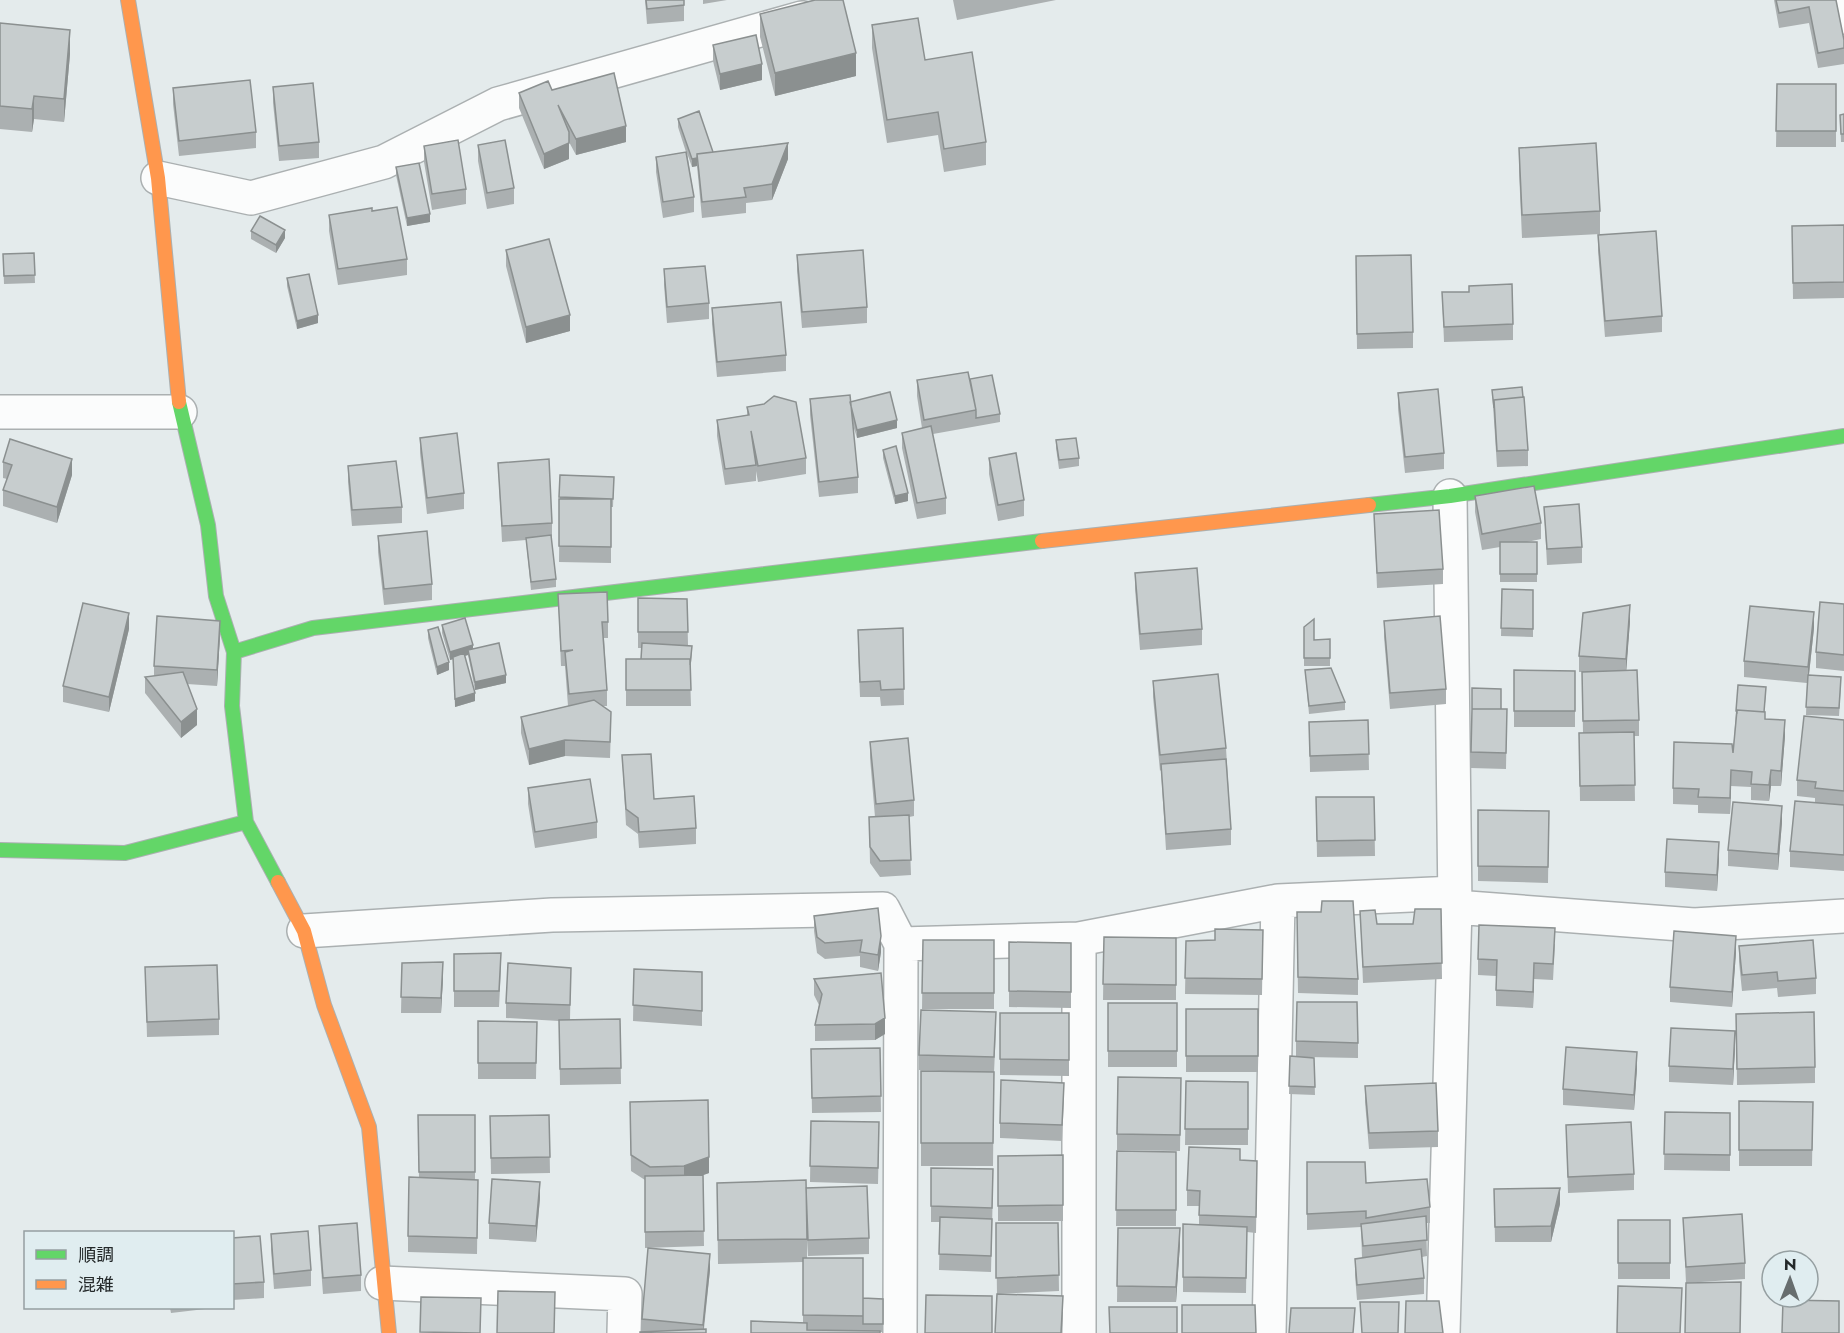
<svg xmlns="http://www.w3.org/2000/svg" width="1844" height="1333" viewBox="0 0 1844 1333" font-family="Jost,'Noto Sans JP',sans-serif">
	<rect width="100%" height="100%" fill="#e4ebec"/>
	<g fill="none" stroke-linecap="round" stroke-linejoin="round">
		<g stroke="#abb0b1" stroke-width="36">
			<path id="street" d="M1842,0l2,17
				M158,178l93,20 133,-36 114,-58 304,-86
				M0,412h180
				M1455,907l239,18 150,-9
				M304,931l248,-16 331,-6 18,35
				M1079,939v394
				M382,1283l243,11 -1,39
				M900,1333l1,-389 178,-5 199,-38 177,-8
				M1269,1333l9,-432
				M1443,1333l12,-426 -5,-411"/>
		</g>
		<g stroke="#abb0b1" stroke-width="16">
			<path id="fast" d="M179,402l29,123 8,71 18,56 -2,54 14,116 32,60
				M1369,505l81,-9 394,-60
				M234,652l79,-24 729,-87
				M0,850l125,3 121,-31"/>
		</g>
		<g stroke="#abb0b1" stroke-width="16">
			<path id="slow" d="M128,0l30,178 21,224
				M1042,541l327,-36
				M278,882l26,49 20,74 45,122 20,206"/>
		</g>
		<use href="#street" stroke="#fbfcfc" stroke-width="33"/>
		<use href="#fast" stroke="#63d668" stroke-width="14"/>
		<use href="#slow" stroke="#ff974d" stroke-width="14"/>
	</g>
	<path fill="#abb0b1" d="M645,0h39v21l-37,3z
		M703,0h24l-24,4z
		M953,0h103l-99,20z
		M1774,0h62l8,40v24l-26,4 -9,-45 -30,5z
		M760,14l96,62 -81,20 -15,-59z
		M0,23l70,31 -6,68 -30,-3 -2,13 -32,-3z
		M872,25l53,35 61,82v23l-42,7 -6,-37 -51,8 -15,-95z
		M713,45l49,35 -42,10 -7,-29z
		M1777,84h59v63h-60z
		M273,87l46,55v16l-40,3 -6,-58z
		M173,88l83,44v16l-77,8 -6,-52z
		M552,90l74,52 -50,13 -7,-13v17l-25,10 -25,-61v-15z
		M1844,114v28h-3l-1,-27z
		M678,119l35,33 75,7 -16,41 -26,3v10l-44,5 -5,-52 -5,1 -5,-14 7,44v15l-31,6 -7,-46v-15l30,-5 -8,-25z
		M478,145l36,43v16l-27,5 -9,-48z
		M424,146l42,43v15l-34,6 -8,-48z
		M1519,148l81,63v23l-78,4 -3,-67z
		M396,167l34,55 -23,4 -11,-51z
		M372,211l35,48v16l-69,10 -9,-54v-16z
		M1844,225v73l-51,1 -1,-73z
		M251,231l34,7 -9,15 -25,-14z
		M1598,235l64,81v16l-57,5 -7,-86z
		M506,250l64,81 -44,12 -20,-77z
		M34,253l1,30 -31,1 -1,-30z
		M797,255l70,52v16l-65,5 -5,-57z
		M664,269l45,34v16l-42,4 -3,-38z
		M1356,272l57,60v16l-56,1z
		M287,278l31,45 -21,6 -10,-43z
		M1442,292l71,32v16l-69,2z
		M712,308l74,47v16l-69,6 -5,-53z
		M970,379l30,35v8l-67,12 13,64v16l-29,5 -15,-71v-15l20,-5 -5,-32v-16z
		M1492,390l36,60v16l-31,1z
		M1398,393l46,60v16l-39,4 -7,-64z
		M810,399l40,3 47,26 -40,10 -5,-16 6,55v16l-39,4 -9,-82z
		M747,407l59,51v16l-48,8 -2,-11v10l-31,4 -8,-49v-16l30,-5z
		M420,438l44,55v16l-37,5 -7,-61z
		M1056,440l23,18v8l-20,3 -3,-21z
		M883,450l25,51 -13,3 -12,-46z
		M989,458l35,42v16l-26,5 -9,-47z
		M3,462l69,13 -15,48 -54,-17v-16l4,-11 -4,-1z
		M498,463l54,60v16h-1l5,40v8l-25,3 -5,-50 -24,2z
		M348,466l54,41v16l-50,3 -4,-44z
		M560,475l54,2 -1,30h-2v56l-52,-1z
		M1475,496l66,27v16l-14,3h10v40h-37v-35l-18,3 -7,-38z
		M1544,507l38,40v16l-35,2z
		M1374,514l69,55v15l-66,4z
		M378,536l54,48v16l-48,5 -6,-53z
		M1135,573l67,56v16l-62,5 -5,-61z
		M1502,589l31,1v47l-32,-1z
		M558,594l50,28v16h-4l3,52v16h-4l8,21 -1,31 -45,-2 -36,9 -8,-32v-16l47,-11 -3,-40h-4z
		M638,598l49,1 1,46 4,9 -2,18 1,34h-65v-47h15l1,-11h-4z
		M1844,604v67l-28,-3v-16z
		M1384,621l62,68v15l-56,5 -6,-72z
		M1630,621l-4,49 13,50v16h-5l1,65h-55l-1,-68h4l-1,-61h-3v-16z
		M442,625l31,23 33,35 -31,7 -7,-35 -4,1 11,45 -20,6 -2,-48 -3,1 -8,-27z
		M1304,627l10,13 16,-1v27h-26z
		M903,628l1,77 -23,1 -1,-9h-20l-2,-52z
		M1814,628l-5,47 32,10 -2,31 -33,-1 1,-32 -63,-6v-16z
		M129,629l-20,83 -46,-10v-16z
		M428,630l21,40 -12,5 -9,-37z
		M220,636l-3,50 -30,-2 10,41 -16,13 -36,-45v-16l9,-1v-10z
		M1305,670l40,32v8l-36,4z
		M1514,670l61,1v56h-61z
		M1153,681l73,67 5,81v16l-65,5 -5,-80 -1,1 -7,-74z
		M1766,695l-2,17 1,7 20,17 -4,50h-10l-2,15 -18,-1v-13l-20,-1 -1,28 -32,-1v-8l-25,-1v-16l60,-35 3,-42z
		M1501,709h6l-1,60 -35,-1v-16z
		M1368,720l1,50 -59,2 -1,-50z
		M1844,720v151l-54,-4v-16l25,-49v-4l-18,-2v-16z
		M870,742l44,58v16l-5,1 2,58 -31,2 -10,-14 -1,-46h6l-5,-59z
		M622,755l32,44 42,29v16l-57,4 -1,-14 -12,-9z
		M528,788l69,34v16l-62,10 -7,-44z
		M1316,797h58l1,59 -58,1z
		M1478,810l71,1 -1,72 -70,-2z
		M1782,822l-4,48 -50,-4v-16z
		M1719,858l-2,33 -52,-4v-15z
		M878,908l3,44 -3,19 -18,-4v-11l-35,3 -8,-6 -3,-22v-15z
		M1441,909l1,70 -79,4 -3,-72 17,13h36z
		M1297,928l61,51v16l-60,-2z
		M1263,930l-1,65 -77,-1 1,-53 29,-1z
		M1104,937l72,1v62h-73z
		M923,940h71v69h-72z
		M1009,942l62,1v65l-62,-1z
		M1555,944l-2,36 -19,-1 -1,29 -37,-2v-30l-18,-1v-16z
		M1739,946l77,32v16l-38,3 -1,-9 -35,3 -3,-29z
		M1736,952l-4,55 -62,-5v-15z
		M454,954l47,14 -2,39h-45z
		M402,963l41,15 -2,35h-40z
		M145,967l74,52v16l-72,2z
		M571,968l-1,52 50,-1 1,65 -61,1 -1,-64 -53,-3v-15z
		M634,969l68,3v54l-69,-5z
		M881,973l4,61 -10,6 -60,1v-16l4,-20 -5,-10v-16z
		M1108,1003h69v64h-69z
		M1186,1009h72v63h-72z
		M1000,1013h69v63l-69,-1z
		M1736,1014l79,53v16l-78,2z
		M478,1021l59,1 -1,57h-58z
		M996,1028l-2,45 -1,93h-72v-95l39,1 -41,-2v-15z
		M1296,1041l62,2v15l-50,-1 6,1 1,37 -26,-1 1,-38h6z
		M1735,1047l-2,38 -64,-3v-16z
		M880,1048l1,64 -69,1 -1,-64z
		M1637,1068l-3,42 -71,-5v-16z
		M1181,1078l-1,73 -63,-1v-16z
		M1186,1081l62,1v63h-63z
		M1365,1086l73,45v16l-69,2 -4,-47z
		M1064,1099l-2,42 -62,-3v-15z
		M1739,1101l74,1 -1,64h-73z
		M630,1102l79,71 -6,2 1,71 -59,2v-68l-14,-9z
		M1665,1112l65,1v58l-66,-1z
		M418,1115h57v65h3l-1,74 -69,-2v-16l11,-58z
		M549,1115l1,58 -59,1 -1,-58z
		M811,1121l68,17 -1,46 -68,-2z
		M1566,1125l68,49v16l-66,3z
		M1117,1151l59,1v74h-60z
		M1063,1155v66h-65v-65z
		M1240,1160l17,17 -1,56 -9,-1 -1,61 -63,-1v-68l16,1v-19h-12v-16z
		M1307,1162l123,45v16h-4l1,33 -5,1 2,21v16l-67,6 -2,-25v-16l7,-1 -1,-31 -54,3z
		M931,1168l62,17 -2,87 -52,-2 1,-48h-9z
		M717,1183l89,5 63,50v16l-61,2 -1,-16v18l56,56 20,-15v33l-132,1 52,-10v-61l-85,2z
		M1494,1189l66,15 -9,38h-56z
		M540,1198l-4,44 -47,-3v-16z
		M1683,1218l62,45v16l-59,4z
		M1618,1220h52v59h-52z
		M996,1223h62l1,68 -62,3 66,18 -1,21h-67l2,-39z
		M319,1226l42,49v16l-38,3 -4,-52z
		M1118,1228l62,16 -4,58h-59z
		M271,1234l40,36v16l-37,3 -3,-39z
		M232,1238l32,44v16l-32,2z
		M710,1270l-6,59 -62,3v-13z
		M170,1308h35v1l-34,4z"/>
	<path fill="#8b9090" d="M70,30v24l-6,68v-23z
		M856,53v23l-81,20v-23z
		M762,64v16l-42,10v-16z
		M34,96v23l-2,13v-23z
		M626,126v16l-50,13v-16z
		M569,132v27l-25,10v-15z
		M788,143v16l-16,41v-16z
		M697,158v8l-5,1v-8z
		M430,214v8l-23,4v-8z
		M285,230v8l-9,15v-8z
		M318,315v8l-21,6v-8z
		M570,315v16l-44,12v-16z
		M897,420v8l-40,10v-8z
		M72,459v16l-15,48v-16z
		M908,493v8l-13,3v-8z
		M1630,605v16l-4,54v-16z
		M1814,612v16l-6,55v-16z
		M129,613v16l-20,83v-15z
		M220,621v15l-3,50v-16z
		M473,645v8l-5,-3v5l-18,5v-8z
		M449,662v8l-12,5v-8z
		M506,675v8l-31,7v-8z
		M475,693v8l-20,6v-8z
		M197,709v16l-16,13v-16z
		M1785,720v16l-4,50v-15z
		M565,740v16l-36,9v-16z
		M1731,770v16l-1,28v-16z
		M1771,770v16l-2,15v-16z
		M1782,806v16l-4,48v-16z
		M1719,842v16l-2,33v-16z
		M881,936v16l-3,19v-16z
		M1736,936v16l-4,55v-15z
		M443,962v16l-2,35v-15z
		M1534,963v16l-1,29v-16z
		M885,1018v16l-10,6v-16z
		M1735,1031v16l-2,38v-16z
		M1637,1052v16l-3,42v-15z
		M709,1157v16l-25,9v-16z
		M540,1182v16l-4,44v-16z
		M1560,1188v16l-9,38v-16z
		M1180,1228v16l-4,58v-15z
		M710,1254v16l-7,63v-8z"/>
	<path fill="#c7cdce" stroke="#8b9090" stroke-width="1.5" d="M646,0h38v5l-37,4z
		M815,0h28l13,53 -81,20 -15,-59z
		M1776,0h60l8,40v8l-26,5 -9,-46 -30,6z
		M918,18l7,42 47,-8 14,90 -42,7 -6,-37 -51,8 -15,-95z
		M0,23l70,7 -6,69 -30,-3 -2,13 -32,-3z
		M756,35l6,29 -42,10 -7,-29z
		M614,73l12,53 -50,13 -18,-34 11,27v11l-25,11 -25,-61 29,-12 4,9z
		M250,80l6,52 -77,9 -6,-53z
		M313,83l6,59 -40,4 -6,-59z
		M1777,84h59v47h-60z
		M699,111l14,41 -16,2v4l-5,1 -14,-40z
		M1844,114v20h-3l-1,-19z
		M458,140l8,49 -34,5 -8,-48z
		M505,140l9,48 -27,5 -9,-48z
		M788,143l-16,41 -28,4 2,9 -44,5 -5,-48z
		M1596,143l4,68 -78,4 -3,-67z
		M686,152l8,45 -31,5 -7,-45z
		M419,163l11,51 -23,4 -11,-51z
		M397,207l10,52 -69,10 -9,-54 43,-7v3z
		M260,216l25,14 -9,15 -25,-14z
		M1844,225v57l-51,1 -1,-57z
		M1656,231l6,85 -57,5 -7,-86z
		M549,239l21,76 -44,12 -20,-77z
		M863,250l4,57 -65,5 -5,-57z
		M34,253l1,22 -31,1 -1,-22z
		M1411,255l2,77 -56,2 -1,-78z
		M705,266l4,37 -42,4 -3,-38z
		M309,274l9,41 -21,6 -10,-43z
		M1512,284l1,40 -69,3 -2,-35h27v-6z
		M781,302l5,53 -69,7 -5,-54z
		M968,372l8,38 -52,10 -7,-40z
		M992,375l8,39 -24,4v-8l-6,-31z
		M1522,387l1,10 -29,3v8l-2,-18z
		M1438,389l6,64 -39,4 -7,-64z
		M890,392l7,28 -40,10 -7,-28z
		M850,395l8,82 -39,5 -9,-83z
		M774,396l22,6 10,56 -48,8 -7,-35 5,34 -31,4 -8,-49 32,-5 -2,-8 17,-3z
		M1524,397l4,53 -31,1 -3,-51z
		M931,426l15,72 -29,5 -15,-70z
		M457,433l7,60 -37,5 -7,-60z
		M1076,438l3,20 -20,2 -3,-20z
		M10,439l62,20 -15,48 -54,-17 9,-25 -9,-3z
		M896,446l12,47 -13,3 -12,-46z
		M1016,453l8,47 -26,5 -9,-47z
		M549,459l3,64 -50,3 -4,-63z
		M396,461l6,46 -50,3 -4,-44z
		M560,475l54,2 -1,22 -54,-2z
		M1534,486l7,37 -59,11 -7,-38z
		M559,499h52v48l-52,-1z
		M1579,504l3,43 -35,2 -3,-42z
		M1439,510l4,59 -66,4 -3,-59z
		M427,531l5,53 -48,5 -6,-53z
		M551,535l5,44 -25,3 -5,-44z
		M1500,542h37v32h-37z
		M1197,568l5,61 -62,5 -5,-61z
		M1502,589l31,1v39l-32,-1z
		M607,592l1,30h-6l5,68 -38,4 -4,-42 8,-2 -12,1 -3,-57z
		M638,598l49,1 1,33h-50z
		M1820,602l24,2v51l-28,-3z
		M83,603l46,10 -20,84 -46,-11z
		M1630,605l-4,54 -47,-3 4,-43z
		M1750,606l64,6 -6,55 -64,-6z
		M157,616l63,5 -3,49 -63,-4z
		M1440,616l6,73 -56,4 -6,-72z
		M465,618l8,27 -23,7 -8,-27z
		M1314,619v21l16,-1v19h-26v-31z
		M438,627l11,35 -12,5 -9,-37z
		M903,628l1,61 -23,1 -1,-9 -20,1 -2,-52z
		M499,643l7,32 -31,7 -7,-32z
		M642,643l50,3 -2,19v-6h-49z
		M464,653l11,40 -20,6 -2,-42z
		M626,659h64l1,31h-65z
		M1331,668l14,34 -36,4 -4,-36z
		M1514,670l61,1v40h-61z
		M1637,670l2,50 -56,1 -1,-49z
		M183,672l14,37 -16,13 -36,-45z
		M1218,674l8,74 -66,7 -7,-74z
		M1808,675l33,2 -2,31 -33,-1z
		M1738,685l28,2 -2,25 -27,-2v2l-1,-1z
		M1472,688l29,1v20h-29z
		M594,700l17,12 -1,30 -45,-2 -36,9 -8,-32z
		M1472,709h35l-1,44 -35,-1z
		M1737,710l28,2v7l20,1 -4,51 -10,-1 -2,15 -18,-1 1,-12 -21,-2 -1,28 -32,-1 1,-8 -26,-1 1,-46 58,2 1,9z
		M1804,716l40,4v71l-29,-3 1,-6 -19,-2z
		M1368,720l1,34 -59,2 -1,-34z
		M1634,732l1,53 -55,1 -1,-53z
		M908,738l6,62 -38,4 -6,-62z
		M651,754l3,45 40,-3 2,32 -57,4 -1,-14 -12,-9 -4,-54z
		M1226,759l5,70 -65,5 -5,-70z
		M590,779l7,43 -62,10 -7,-44z
		M1316,797h58l1,43 -58,1z
		M1795,801l49,4v50l-54,-4z
		M1733,802l49,4 -4,48 -50,-4z
		M1478,810l71,1 -1,56 -70,-1z
		M909,815l2,45 -31,1 -10,-14 -1,-30z
		M1667,839l52,3 -2,33 -52,-3z
		M1322,901h31l5,78 -60,-2 -1,-65h24z
		M878,908l3,28 -3,19 -18,-3 2,-12 -37,3 -8,-6 -3,-21z
		M1415,909h26l1,54 -79,4 -3,-56 15,-1 2,14h36z
		M1479,925l76,3 -2,36 -19,-1 -1,29 -37,-2 1,-30 -19,-1z
		M1215,929l48,1 -1,49 -77,-1 1,-37 29,-1z
		M1674,931l62,5 -4,56 -62,-5z
		M1104,937l72,1v47l-73,-1z
		M923,940h71v53h-72z
		M1813,940l3,38 -38,3 -1,-9 -35,3 -3,-29z
		M1009,942l62,1v49l-62,-1z
		M501,953l-2,38h-45v-37z
		M443,962l-2,36 -40,-1 1,-34z
		M508,963l63,5 -1,37 -64,-2z
		M217,965l2,54 -72,3 -2,-55z
		M634,969l68,3v39l-69,-6z
		M881,973l4,45 -10,6 -60,1 7,-31 -8,-15z
		M1297,1002h60l1,41 -62,-2z
		M1108,1003h69v48h-69z
		M1186,1009h72v47h-72z
		M921,1010l75,2 -2,45 -75,-2z
		M1814,1012l1,55 -78,2 -1,-55z
		M1000,1013h69v47l-69,-1z
		M620,1019l1,49 -61,1 -1,-49z
		M478,1021l59,1 -1,41h-58z
		M1671,1028l64,3 -2,38 -64,-3z
		M1566,1047l71,5 -3,43 -71,-6z
		M880,1048l1,48 -69,2 -1,-49z
		M1290,1056l24,2 1,29 -26,-1z
		M921,1071l73,1 -1,71h-72z
		M1118,1077l63,1 -1,57 -63,-1z
		M1001,1080l63,3 -2,42 -62,-2z
		M1186,1081l62,1v47h-63z
		M1436,1083l2,48 -69,2 -4,-47z
		M708,1100l1,57 -25,9 -34,1 -19,-12 -1,-53z
		M1739,1101l74,1 -1,48h-73z
		M1665,1112l65,1v42l-66,-1z
		M418,1115h57v57h-56z
		M549,1115l1,42 -59,1 -1,-42z
		M811,1121l68,1 -1,46 -68,-2z
		M1631,1122l3,52 -66,3 -2,-52z
		M1189,1147l51,2v11l17,1 -1,56 -57,-2 1,-24 -13,-1z
		M1117,1151l59,1v58h-60z
		M1063,1155v50l-65,1v-50z
		M1307,1162h58l1,21 61,-4 3,28 -64,11v-7l-59,3z
		M931,1168l62,1 -1,39 -61,-2z
		M703,1175l1,56 -59,1v-56z
		M409,1177l69,3 -1,58 -69,-2z
		M492,1179l48,3 -4,44 -47,-3z
		M806,1180l1,59 -89,1 -1,-57z
		M867,1186l2,52 -61,2 -2,-52z
		M1560,1188l-9,38 -56,1 -1,-38z
		M1742,1214l3,49 -59,4 -3,-49z
		M1426,1216l1,24 -64,6 -2,-22z
		M940,1217l52,2 -1,37 -52,-2z
		M1618,1220h52v43h-52z
		M357,1223l4,52 -38,3 -4,-52z
		M996,1223h62l1,52 -63,3z
		M1183,1224l64,3 -1,51 -63,-1z
		M1118,1228h62l-4,59 -59,-1z
		M308,1231l3,39 -37,4 -3,-40z
		M260,1236l4,46 -32,2v-46z
		M648,1248l62,6 -7,71 -61,-6z
		M1421,1249l3,29 -67,7 -2,-26z
		M803,1258h60v58l-60,-1z
		M1741,1282l-1,51h-55l1,-50z
		M1618,1286l64,2 -2,45h-63z
		M498,1291l57,1 -1,41h-57z
		M997,1294l66,2 -2,37h-66z
		M926,1295l66,1v37h-67z
		M421,1297l60,1 -1,35 -60,-1z
		M863,1298l20,1v25h-20z
		M1783,1300l56,1v32h-57z
		M1406,1301h33l4,32h-38z
		M1360,1302h39l-1,31h-36z
		M1182,1305h73l1,28h-74z
		M1109,1307h68v26h-67z
		M1291,1308h64l-2,25h-64z
		M751,1321l56,2v7l73,1v2h-129z
		M706,1329v4h-66v-1z"/>
	<rect x="24" y="1231" width="210" height="78" fill="#e0edf0" stroke="#959fa1" stroke-width="1.5"/>
	<rect x="36" y="1250" width="30" height="9" fill="#63d668" stroke="#959fa1" stroke-width="1.5"/>
	<text x="78" y="1261" font-size="18" fill="#24292a">順調</text>
	<rect x="36" y="1280" width="30" height="9" fill="#ff974d" stroke="#959fa1" stroke-width="1.5"/>
	<text x="78" y="1291" font-size="18" fill="#24292a">混雑</text>
	<g transform="translate(1790 1279) rotate(1)"><circle r="28" fill="#e0edf0" stroke="#959fa1" stroke-width="1.5"/>
	<path d="M0-4.5L10 22L0 15L-10 22Z" fill="#676d6e"/>
	<text y="-9" font-size="16" font-weight="bold" text-anchor="middle" fill="#24292a">N</text>
	</g>
</svg>
